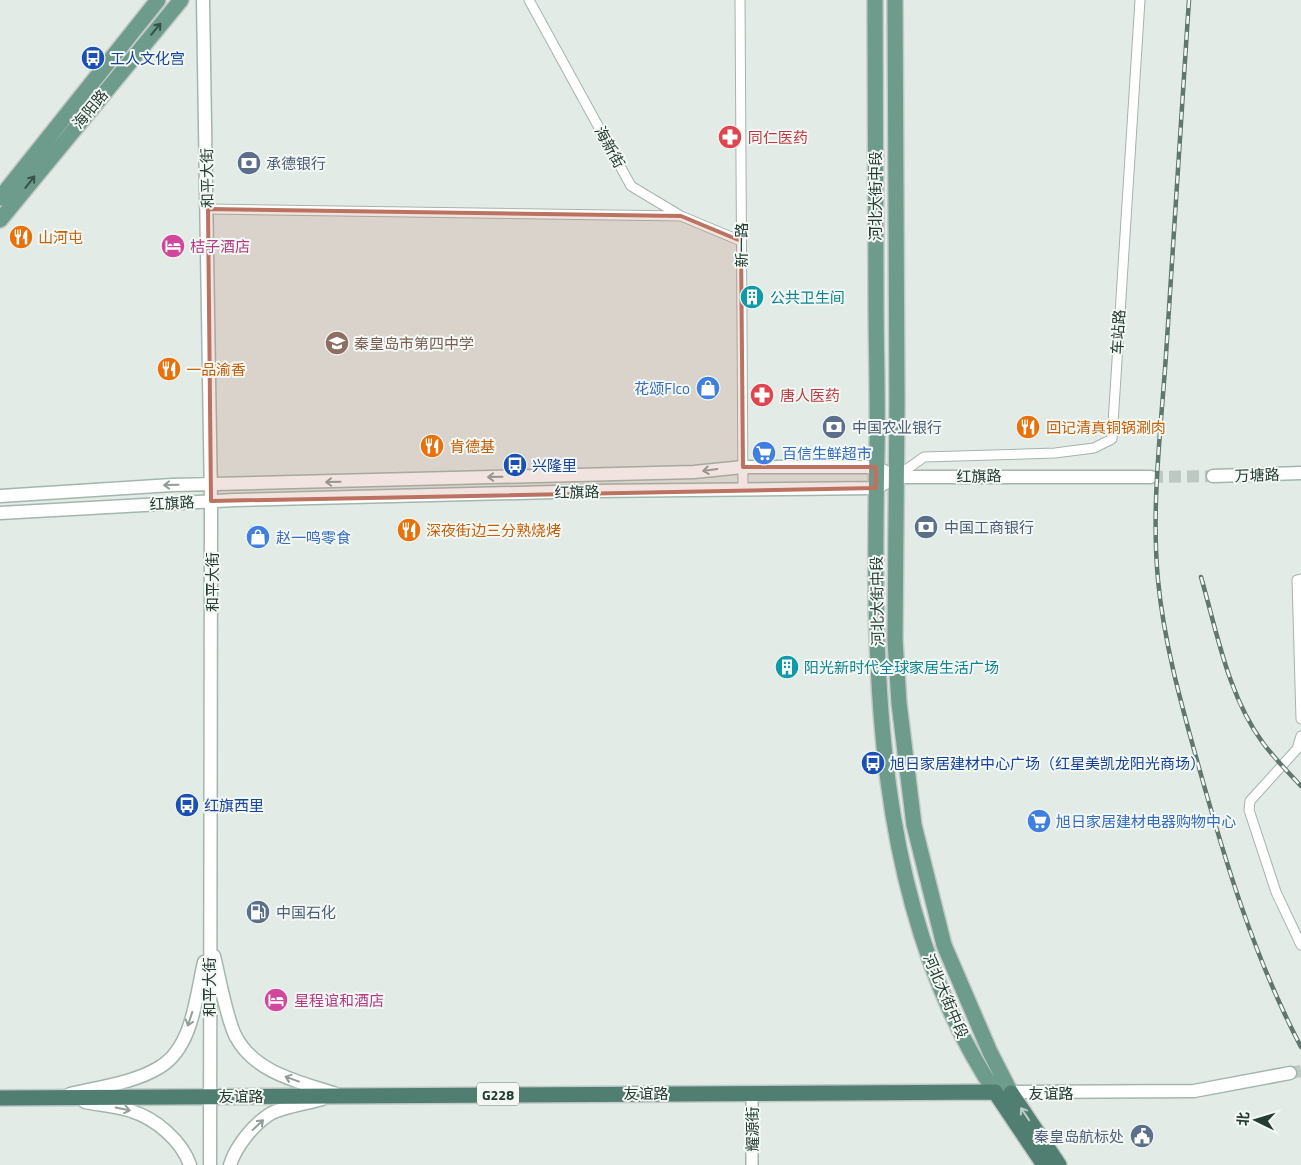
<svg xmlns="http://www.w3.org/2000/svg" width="1301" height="1165" viewBox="0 0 1301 1165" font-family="'Titillium Web','Noto Sans SC',sans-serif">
	<rect width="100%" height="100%" fill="#e3ebe7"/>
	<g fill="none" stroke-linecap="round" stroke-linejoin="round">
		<path stroke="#bdc8c3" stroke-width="12" stroke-dasharray="12 6" stroke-linecap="butt" d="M1151,477l62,-1
			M1290,1073l11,-2"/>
		<g stroke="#a6b3ad" stroke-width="11">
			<path id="minor" d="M529,0l102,186 50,30 60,25
				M740,0l3,490
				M208,209l473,7
				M896,477l28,-20 131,-4 39,-5 18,-9 28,-439
				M1301,579l-4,1 4,139
				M1301,736l-4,13 -47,52 -1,9 27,82 25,53"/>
		</g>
		<g stroke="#a6b3ad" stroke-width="14">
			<path id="tertiary" d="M752,1092v73"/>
		</g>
		<g stroke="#a3b6ae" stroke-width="15">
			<path id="secondary" d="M203,0l8,501 -1,664
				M1213,476l88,-3
				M0,496l172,-11 522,-13 49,-5h133l20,10
				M0,513l234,-13 359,-9 283,-3 20,-11h255
				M214,956c5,20 13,65 22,81 19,36 64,45 100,57
				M1002,1092l192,-1 96,-18
				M70,1094c29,-7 64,-11 90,-27 33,-20 36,-71 44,-105
				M85,1102c15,3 31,4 46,9 24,7 51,30 59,54
				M230,1165c6,-19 23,-40 40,-51 11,-7 39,-11 52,-15"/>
		</g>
		<g stroke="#c2c8c6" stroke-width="18">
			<path id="primary" d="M875,0c0,99 0,198 1,297 0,50 2,100 1,151 -4,216 -6,457 118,644
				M895,0l2,403 -2,237 4,63 15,122 30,120 46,107 21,41
				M0,198l158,-198
				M0,220l181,-220"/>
		</g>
		<g stroke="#c2c8c6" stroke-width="18">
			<path id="trunk" d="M1011,1093l48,72
				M0,1098l995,-6 49,73"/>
		</g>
		<use href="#minor" stroke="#fff" stroke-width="9"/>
		<use href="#tertiary" stroke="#fff" stroke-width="11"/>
		<use href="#secondary" stroke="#fff" stroke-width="12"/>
		<use href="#primary" stroke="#6d9b8c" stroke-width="15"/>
		<use href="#trunk" stroke="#507f71" stroke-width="15"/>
		<g stroke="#60766e" stroke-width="4.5">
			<path id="rail" d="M1189,0c-8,118 -15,236 -23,355 -5,74 -15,151 -8,225 6,63 23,123 40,184 27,97 56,193 103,283
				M1201,577c16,55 27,119 62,166 11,15 25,29 38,43"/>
		</g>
		<use href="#rail" stroke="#f3f8f5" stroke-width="2.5" stroke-dasharray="8" stroke-linecap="butt"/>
	</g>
	<defs><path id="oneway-shaft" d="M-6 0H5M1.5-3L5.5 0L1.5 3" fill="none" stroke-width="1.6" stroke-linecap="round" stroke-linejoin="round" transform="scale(1.25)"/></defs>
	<g stroke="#375349">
		<use href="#oneway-shaft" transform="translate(156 29) rotate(-50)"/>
		<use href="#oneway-shaft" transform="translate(30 182) rotate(-52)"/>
	</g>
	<g stroke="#929d99">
		<use href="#oneway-shaft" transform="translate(710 470) rotate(172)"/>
		<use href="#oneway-shaft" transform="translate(495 477) rotate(179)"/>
		<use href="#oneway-shaft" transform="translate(333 482) rotate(179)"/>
		<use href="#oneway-shaft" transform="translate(171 485) rotate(179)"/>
		<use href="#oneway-shaft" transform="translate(190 1019) rotate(108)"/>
		<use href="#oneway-shaft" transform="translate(292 1079) rotate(-160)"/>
		<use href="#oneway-shaft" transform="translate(123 1109) rotate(11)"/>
		<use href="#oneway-shaft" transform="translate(258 1125) rotate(-43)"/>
	</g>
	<use stroke="#bacec7" href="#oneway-shaft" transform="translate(1025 1114) rotate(-124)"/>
	<path fill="#bb7261" fill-opacity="0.2" stroke="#bb7261" stroke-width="4" stroke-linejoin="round" d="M208,209l473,7 60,25 2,226h133v21l-665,13z"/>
	<defs>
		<g id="bus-disc" transform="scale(1.25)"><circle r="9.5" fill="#1a4fb4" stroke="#f3f8f5"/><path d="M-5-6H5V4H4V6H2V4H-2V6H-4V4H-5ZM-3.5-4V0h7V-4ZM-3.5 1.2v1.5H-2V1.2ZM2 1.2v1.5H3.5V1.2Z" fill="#fff"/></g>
		<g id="pharmacy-disc" transform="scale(1.25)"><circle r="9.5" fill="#e0444e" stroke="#f3f8f5"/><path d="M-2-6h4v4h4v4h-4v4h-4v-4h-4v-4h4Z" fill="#fff"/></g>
		<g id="bank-disc" transform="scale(1.25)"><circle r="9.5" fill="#5c6f8a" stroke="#f3f8f5"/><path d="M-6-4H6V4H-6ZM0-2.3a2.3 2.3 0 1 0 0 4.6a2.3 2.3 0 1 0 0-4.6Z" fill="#fff"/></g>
		<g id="restaurant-disc" transform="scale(1.25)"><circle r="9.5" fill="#e8710a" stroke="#f3f8f5"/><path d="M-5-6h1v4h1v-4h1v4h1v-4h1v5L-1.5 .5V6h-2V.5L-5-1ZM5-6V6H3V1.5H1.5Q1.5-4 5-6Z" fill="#fff"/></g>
		<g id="hotel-disc" transform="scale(1.25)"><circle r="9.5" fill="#d1479c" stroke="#f3f8f5"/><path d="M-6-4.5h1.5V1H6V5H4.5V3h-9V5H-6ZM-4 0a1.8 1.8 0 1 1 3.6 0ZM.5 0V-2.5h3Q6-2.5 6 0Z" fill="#fff"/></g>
		<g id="building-disc" transform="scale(1.25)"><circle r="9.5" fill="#0f9aa8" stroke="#f3f8f5"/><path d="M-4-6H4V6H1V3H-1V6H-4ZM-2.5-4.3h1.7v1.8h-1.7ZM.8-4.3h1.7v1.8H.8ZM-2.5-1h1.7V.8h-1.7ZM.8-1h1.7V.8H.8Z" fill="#fff"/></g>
		<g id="school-disc" transform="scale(1.25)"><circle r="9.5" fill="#8d6e63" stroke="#f3f8f5"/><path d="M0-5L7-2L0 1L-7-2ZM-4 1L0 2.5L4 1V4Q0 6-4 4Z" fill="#fff"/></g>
		<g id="shop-disc" transform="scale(1.25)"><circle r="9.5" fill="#3f7fe0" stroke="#f3f8f5"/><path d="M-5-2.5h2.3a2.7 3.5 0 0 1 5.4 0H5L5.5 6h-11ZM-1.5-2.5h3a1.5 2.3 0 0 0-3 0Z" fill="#fff"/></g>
		<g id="supermarket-disc" transform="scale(1.25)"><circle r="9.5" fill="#3f7fe0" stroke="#f3f8f5"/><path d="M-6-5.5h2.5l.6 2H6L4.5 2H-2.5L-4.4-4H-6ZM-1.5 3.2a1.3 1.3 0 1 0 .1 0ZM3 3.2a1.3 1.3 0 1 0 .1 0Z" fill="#fff"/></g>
		<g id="fuel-disc" transform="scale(1.25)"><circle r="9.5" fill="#5c6f8a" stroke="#f3f8f5"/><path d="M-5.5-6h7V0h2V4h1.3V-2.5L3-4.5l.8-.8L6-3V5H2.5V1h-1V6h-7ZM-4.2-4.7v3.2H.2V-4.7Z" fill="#fff"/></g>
		<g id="civic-disc" transform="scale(1.25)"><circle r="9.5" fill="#5c6f8a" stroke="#f3f8f5"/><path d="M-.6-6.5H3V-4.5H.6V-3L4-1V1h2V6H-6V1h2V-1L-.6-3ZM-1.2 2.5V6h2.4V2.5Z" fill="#fff"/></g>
	</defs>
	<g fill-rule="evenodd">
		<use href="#bus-disc" x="93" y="58"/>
		<use href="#pharmacy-disc" x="730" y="137"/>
		<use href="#bank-disc" x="249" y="163"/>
		<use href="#restaurant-disc" x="21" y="237"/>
		<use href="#hotel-disc" x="173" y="246"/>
		<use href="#building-disc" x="752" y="297"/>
		<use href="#school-disc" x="337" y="343"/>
		<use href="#restaurant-disc" x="169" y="369"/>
		<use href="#shop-disc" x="708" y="388"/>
		<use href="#pharmacy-disc" x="762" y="395"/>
		<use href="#bank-disc" x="834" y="427"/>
		<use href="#restaurant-disc" x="1028" y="427"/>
		<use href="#restaurant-disc" x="432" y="446"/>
		<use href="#supermarket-disc" x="764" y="453"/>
		<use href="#bus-disc" x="515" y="465"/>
		<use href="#bank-disc" x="926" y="527"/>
		<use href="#restaurant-disc" x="409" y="530"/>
		<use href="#shop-disc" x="258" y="537"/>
		<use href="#building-disc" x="787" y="667"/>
		<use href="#bus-disc" x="873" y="763"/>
		<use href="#bus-disc" x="187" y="805"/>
		<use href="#supermarket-disc" x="1039" y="821"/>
		<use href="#fuel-disc" x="258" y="912"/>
		<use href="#hotel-disc" x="276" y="1000"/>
		<use href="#civic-disc" x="1142" y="1136"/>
	</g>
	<g text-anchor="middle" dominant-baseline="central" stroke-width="4" stroke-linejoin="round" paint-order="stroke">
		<rect fill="#f3f8f5" stroke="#63746d" stroke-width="1" x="477" y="1082.5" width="42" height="23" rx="4"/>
		<g font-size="14" font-weight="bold" fill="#253b33">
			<text x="498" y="1094">G228</text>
		</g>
		<g font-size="15" fill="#164399" stroke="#f3f8f5" text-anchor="start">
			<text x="110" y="58">工人文化宫</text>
			<text x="532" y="465">兴隆里</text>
			<text x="890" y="763">旭日家居建材中心广场（红星美凯龙阳光商场）</text>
			<text x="204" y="805">红旗西里</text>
		</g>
		<g font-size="15" fill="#253b33" stroke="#f3f8f5">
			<text transform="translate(90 109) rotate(-50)">海阳路</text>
			<text transform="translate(610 147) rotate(61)">海新街</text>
			<text transform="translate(207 178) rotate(-91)">和平大街</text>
			<text transform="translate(875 196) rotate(-90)">河北大街中段</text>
			<text transform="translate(741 245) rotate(-90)">新一路</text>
			<text transform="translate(1118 332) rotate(-87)">车站路</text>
			<text transform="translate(1257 475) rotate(-2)">万塘路</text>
			<text transform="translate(979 476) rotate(-1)">红旗路</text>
			<text transform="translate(577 492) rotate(-1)">红旗路</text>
			<text transform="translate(172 503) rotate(-3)">红旗路</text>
			<text transform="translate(212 582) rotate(-90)">和平大街</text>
			<text transform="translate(877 601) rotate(-91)">河北大街中段</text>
			<text transform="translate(209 987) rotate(-90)">和平大街</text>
			<text transform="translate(946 996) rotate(67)">河北大街中段</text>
			<text x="646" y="1093">友谊路</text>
			<text x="1051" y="1093">友谊路</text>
			<text x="241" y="1096">友谊路</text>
			<text transform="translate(752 1129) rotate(-90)">耀源街</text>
		</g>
		<g font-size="15" fill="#be3a42" stroke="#f3f8f5" text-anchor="start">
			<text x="748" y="137">同仁医药</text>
			<text x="780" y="395">唐人医药</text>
		</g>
		<g font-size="15" fill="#4e5e75" stroke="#f3f8f5" text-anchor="start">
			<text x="266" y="163">承德银行</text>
			<text x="852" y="427">中国农业银行</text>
			<text x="944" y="527">中国工商银行</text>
			<text x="276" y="912">中国石化</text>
			<text x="1124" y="1136" text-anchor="end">秦皇岛航标处</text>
		</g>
		<g font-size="15" fill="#c56008" stroke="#f3f8f5" text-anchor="start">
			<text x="38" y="237">山河屯</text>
			<text x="186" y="369">一品渝香</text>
			<text x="1046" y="427">回记清真铜锅涮肉</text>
			<text x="450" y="446">肯德基</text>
			<text x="426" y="530">深夜街边三分熟烧烤</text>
		</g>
		<g font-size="15" fill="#b23c85" stroke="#f3f8f5" text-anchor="start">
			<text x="190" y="246">桔子酒店</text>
			<text x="294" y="1000">星程谊和酒店</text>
		</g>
		<g font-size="15" fill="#0d838f" stroke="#f3f8f5" text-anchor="start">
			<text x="770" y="297">公共卫生间</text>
			<text x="804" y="667">阳光新时代全球家居生活广场</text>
		</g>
		<g font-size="15" fill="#785e54" stroke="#f3f8f5" text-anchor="start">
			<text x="354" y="343">秦皇岛市第四中学</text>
		</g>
		<g font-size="15" fill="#366cbe" stroke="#f3f8f5" text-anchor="start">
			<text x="690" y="388" text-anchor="end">花颂Flco</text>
			<text x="782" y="453">百信生鲜超市</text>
			<text x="276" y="537">赵一鸣零食</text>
			<text x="1056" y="821">旭日家居建材电器购物中心</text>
		</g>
	</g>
	<g transform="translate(1256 1120) rotate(275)" stroke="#f3f8f5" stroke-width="4" paint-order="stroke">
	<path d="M0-4L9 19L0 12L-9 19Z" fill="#253b33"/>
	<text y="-8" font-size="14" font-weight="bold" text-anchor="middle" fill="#253b33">北</text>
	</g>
</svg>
